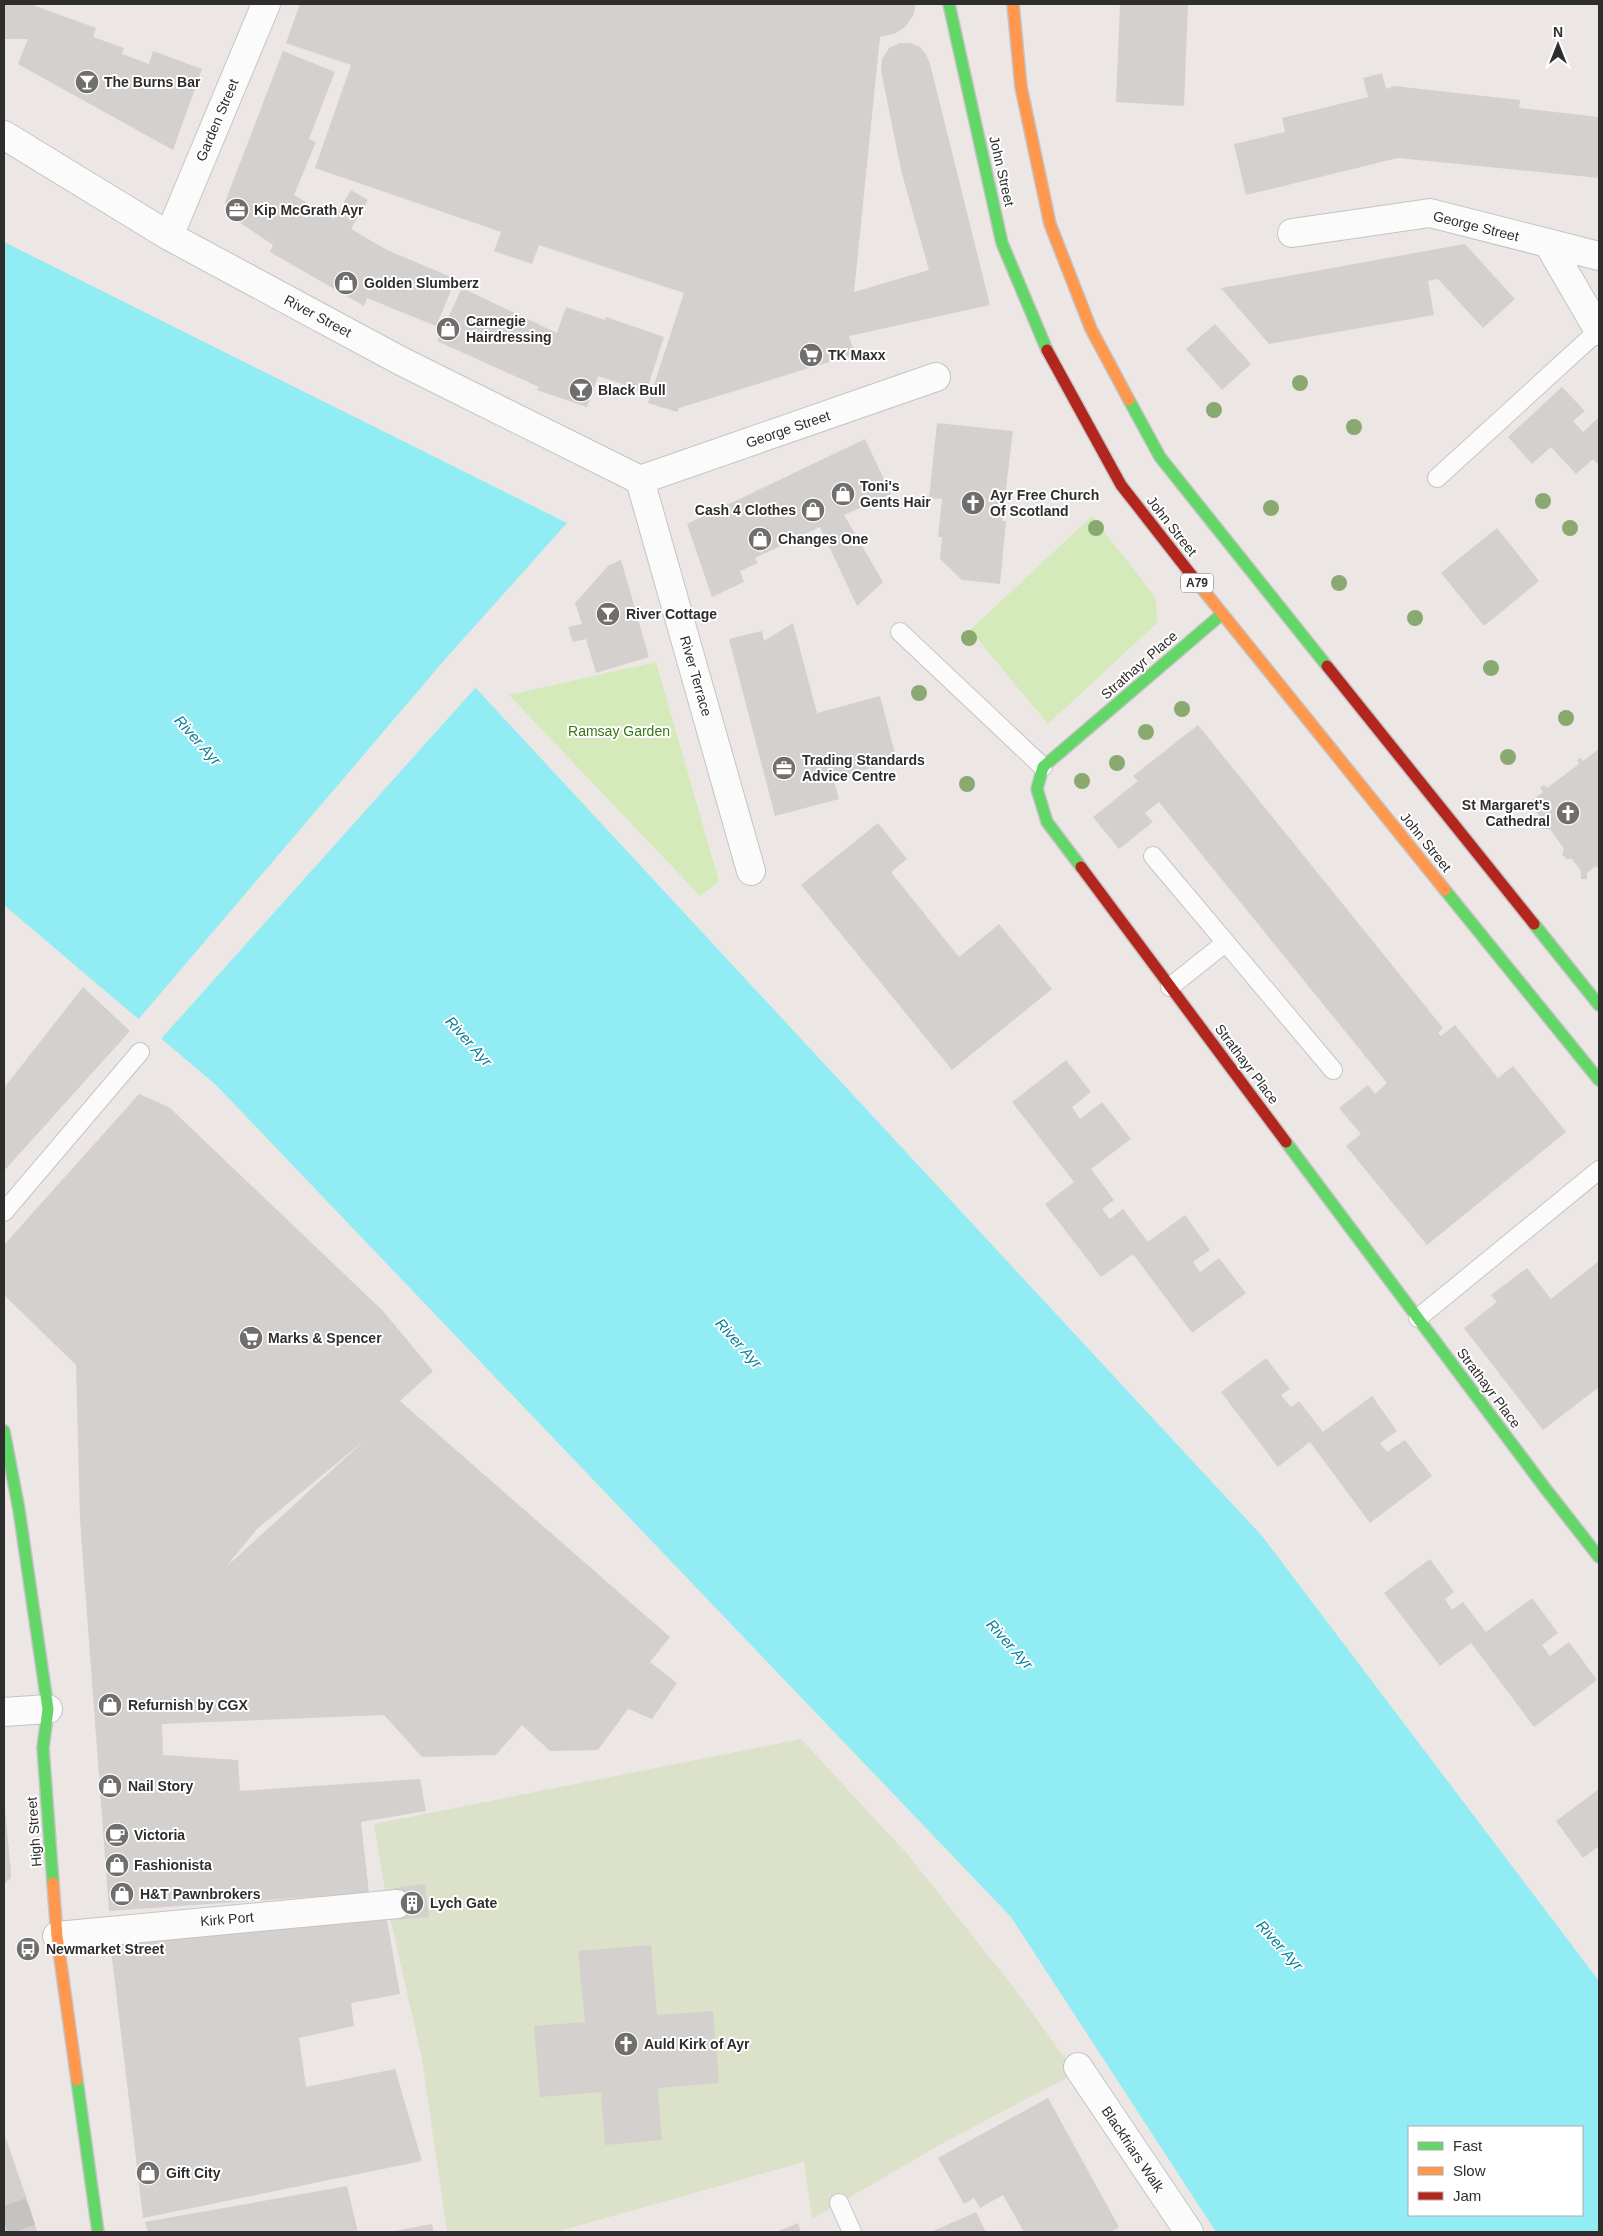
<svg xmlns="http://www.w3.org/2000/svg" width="1603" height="2236" viewBox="0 0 1603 2236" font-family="Arial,sans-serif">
	<rect width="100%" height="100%" fill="#ece7e4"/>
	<path fill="#d5eaba" d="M1092,516l64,82 1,25 -109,101 -78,-94z
		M656,662l63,219 -19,15 -191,-201z"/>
	<path fill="#dce1ca" d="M801,1739l108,117 105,132 50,69 10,17 -129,68 -133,77 -8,-57 -248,70h-109l-25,-173 -35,-155 -13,-80z"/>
	<path fill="#91ecf4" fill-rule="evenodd" d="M4,242l563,281 -120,134 815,879 337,445v251h-383l-205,-315 -795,-832 -212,-180zM1409,2127h173v88h-173z"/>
	<path fill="#ece7e4" d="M447,657l30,29 -317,354 -23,-19z"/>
	<path fill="#d3d0cd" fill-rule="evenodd" d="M4,4h26l66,24 -3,9 31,11 -2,6 27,10 4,-13 49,18 -29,81 -155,-86 10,-25h-24z
		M300,4h616l-3,12 -8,11 -11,7 -14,3 -26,255 75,-22 -27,-96 -21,-103 1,-12 7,-11 11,-5h10l10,4 6,7 4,10 60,241 -141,31 6,18 -176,54 -2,4 -29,-9 36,-110 -145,-48 -7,19 -38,-13 7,-19 -186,-64 36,-103 -65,-22z
		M1120,4h68l-4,102 -68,-4z
		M283,51l52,21 -26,67 7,3 -22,53 40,24 17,-29 17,10 -17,29 36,21 69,29 -20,47 -69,-28 -3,8 -94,-54 3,-7 -43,-29 -5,-14z
		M1382,73l4,16 8,-3 126,14 -1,8 80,9v61l-201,-20 -152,37 -12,-51 51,-12 -3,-14 86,-21 -5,-19z
		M1465,244l50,55 -32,29 -45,-49 -10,2 6,34 -165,29 -48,-56z
		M462,288l95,45 9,-26 39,13 1,-3 58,20 -18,55 -48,-16 -11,31 -50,-17 2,-3 -102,-46z
		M1215,324l36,40 -29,26 -36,-41z
		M1562,387l23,24 -12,10 10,11 16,-15v49l-6,-7 -17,15 -25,-27 -19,17 -24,-27z
		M937,423l76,8 -11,90h4l-6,63 -38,-4 -22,-21 2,-22h-4l4,-38 -13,-1z
		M865,439l26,55 -47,21 39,67 -26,24 -37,-79 -65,31 3,5 -18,8 4,11 -32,15 -25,-73z
		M1497,528l42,53 -55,45 -43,-53z
		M621,560l28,97 -53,16 -10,-34 -13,3 -5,-15 14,-3 -7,-21 34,-38z
		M793,623l24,90 63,-17 17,65 -64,17 6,21 -64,17 -46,-177 33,-8 2,10z
		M1198,725l245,303 -5,5 3,3 14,-11 43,53 15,-12 53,66 -139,113 -81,-99 15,-12 -22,-26 29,-23 7,9 12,-11 -228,-281 -14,11 8,9 -34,27 -26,-32 45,-36 -5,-5z
		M1599,749v121l-3,-4 -9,7v6h-6v-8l-9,-12h-6l-4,-5 2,-5 -14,-20h-7l-3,-4 2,-5 -10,-14h-7v-6h7l11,-8 -3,-4 4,-3 3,3 32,-24 -2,-4 3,-2 3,3z
		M878,823l29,36 -16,13 68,85 40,-33 53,65 -100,81 -151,-185z
		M83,987l47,44 -126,140v-83z
		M1066,1060l25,32 -19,15 8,12 22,-17 29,37 -40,30 23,31 -12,9 8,10 13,-10 25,33 37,-27 25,35 -17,12 7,10 19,-14 27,35 -54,40 -59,-79 -32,23 -56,-73 29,-22 -62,-80z
		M139,1094l30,13 214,204 50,60 -33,30 270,236 -20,25 27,21 -25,36 -24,-10 -30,41 -48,1 -28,-26 -26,30 -74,2 -38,-42 -222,9 1,31 75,5 2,31 180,-12 6,32 -65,11 8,71 -260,18 -29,-391 -4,-155 -72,-70v-50zM366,1439l-140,128 31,-38z
		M1599,1261v126l-56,43 -79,-102 33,-26 -6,-7 36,-27 24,31z
		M1266,1358l24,31 -9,6 10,12 8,-6 24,31 49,-36 25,35 -17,12 7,9 18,-12 27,36 -62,47 -60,-81 -32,25 -57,-75z
		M1430,1559l24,33 -9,7 7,11 11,-8 23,30 46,-34 26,35 -16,12 8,11 19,-14 28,38 -63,47 -63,-84 -31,23 -56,-73z
		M1599,1789v57l-16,12 -27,-37z
		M4,1797l7,77v4l-7,6z
		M425,1884l4,33 -30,3 -5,-32z
		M387,1920l13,74 -49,9 3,23 -55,12 7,49 89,-18 27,92 -279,57 -33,-277z
		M651,1945l6,70 56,-4 6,72 -61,5 4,52 -57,5 -4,-53 -61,5 -6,-71 51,-4 -7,-71z
		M1048,2098l71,129 -7,5h-88l-21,-37 -23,13 -6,-10 -10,6 -26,-46z
		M4,2133l27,78 6,21h-33z
		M347,2186l11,46h-210l-3,-10z
		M976,2212l10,20h-55z
		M798,2223l3,9h-25z
		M432,2224l2,8h-40v-1z"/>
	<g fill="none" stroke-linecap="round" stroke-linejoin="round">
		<path stroke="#c6c2c0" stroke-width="28" stroke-dasharray="28 14" stroke-linecap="butt" d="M4,2221l27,-10 -3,-12"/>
		<g stroke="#c5c4c5" stroke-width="20">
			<path id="lane" d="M1437,478l162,-148
				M900,632l143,135
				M1153,856l180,214
				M1170,987l55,-44
				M4,1212l136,-160
				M1418,1318l181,-148
				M839,2203l13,29"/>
		</g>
		<g stroke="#c5c4c5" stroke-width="30">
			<path id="street" d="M4,135l165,101 230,124 241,120
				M1292,233l138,-20 169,43
				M169,236l97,-232
				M1549,245l50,86
				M640,480l111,391
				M640,480l296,-103
				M4,1712l44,-3
				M57,1936l340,-32
				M1078,2067l111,165"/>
		</g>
		<g stroke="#c5c4c5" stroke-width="14">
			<path id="fast" d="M949,4l53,239 45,107
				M1129,400l31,57 167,209
				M1081,867l-34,-45 -10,-33 6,-22 179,-153
				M1445,890l154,190
				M1534,924l65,81
				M1286,1142l259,346 54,69
				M4,1431l15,79 29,199 -5,39 10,135
				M77,2080l21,152"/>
		</g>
		<g stroke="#c5c4c5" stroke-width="14">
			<path id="slow" d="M1013,4l8,83 29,137 41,105 38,71
				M1200,586l245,304
				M53,1883l4,53 20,144"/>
		</g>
		<g stroke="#c5c4c5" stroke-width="14">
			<path id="jam" d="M1047,350l74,135 79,101
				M1327,666l207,258
				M1081,867l205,275"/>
		</g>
		<use href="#lane" stroke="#fcfbfb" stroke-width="18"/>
		<use href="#street" stroke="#fcfbfb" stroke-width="28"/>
		<use href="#fast" stroke="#63d668" stroke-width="11"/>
		<use href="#slow" stroke="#ff974d" stroke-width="11"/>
		<use href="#jam" stroke="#b3261e" stroke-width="11"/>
	</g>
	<g fill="#8aa971">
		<circle cx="1300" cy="383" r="8"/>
		<circle cx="1214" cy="410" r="8"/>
		<circle cx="1354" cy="427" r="8"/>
		<circle cx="1543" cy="501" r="8"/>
		<circle cx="1271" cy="508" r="8"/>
		<circle cx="1096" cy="528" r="8"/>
		<circle cx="1570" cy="528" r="8"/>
		<circle cx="1339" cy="583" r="8"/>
		<circle cx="1415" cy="618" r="8"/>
		<circle cx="969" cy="638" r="8"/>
		<circle cx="1491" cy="668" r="8"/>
		<circle cx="919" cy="693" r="8"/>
		<circle cx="1182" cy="709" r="8"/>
		<circle cx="1566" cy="718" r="8"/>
		<circle cx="1146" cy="732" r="8"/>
		<circle cx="1508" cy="757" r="8"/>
		<circle cx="1117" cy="763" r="8"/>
		<circle cx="1082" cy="781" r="8"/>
		<circle cx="967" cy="784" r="8"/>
	</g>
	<defs>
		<g id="bar-disc" transform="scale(1.25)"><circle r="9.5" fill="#706f6e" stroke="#fff"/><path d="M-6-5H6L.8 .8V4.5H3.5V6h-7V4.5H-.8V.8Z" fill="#fff"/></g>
		<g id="office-disc" transform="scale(1.25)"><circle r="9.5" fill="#706f6e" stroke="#fff"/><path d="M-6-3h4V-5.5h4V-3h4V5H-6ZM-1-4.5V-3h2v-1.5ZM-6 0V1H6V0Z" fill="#fff"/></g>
		<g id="shop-disc" transform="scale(1.25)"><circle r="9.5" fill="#706f6e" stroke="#fff"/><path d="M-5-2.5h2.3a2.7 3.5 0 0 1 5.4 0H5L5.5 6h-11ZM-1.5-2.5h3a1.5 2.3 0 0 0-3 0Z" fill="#fff"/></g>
		<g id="supermarket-disc" transform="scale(1.25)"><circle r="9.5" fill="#706f6e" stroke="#fff"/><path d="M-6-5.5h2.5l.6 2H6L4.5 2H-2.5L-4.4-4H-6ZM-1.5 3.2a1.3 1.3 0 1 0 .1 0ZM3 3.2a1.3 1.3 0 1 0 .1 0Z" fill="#fff"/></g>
		<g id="church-disc" transform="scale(1.25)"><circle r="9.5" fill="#706f6e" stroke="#fff"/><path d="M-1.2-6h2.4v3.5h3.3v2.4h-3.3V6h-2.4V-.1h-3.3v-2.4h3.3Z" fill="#fff"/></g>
		<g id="cafe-disc" transform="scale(1.25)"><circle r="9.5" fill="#706f6e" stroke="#fff"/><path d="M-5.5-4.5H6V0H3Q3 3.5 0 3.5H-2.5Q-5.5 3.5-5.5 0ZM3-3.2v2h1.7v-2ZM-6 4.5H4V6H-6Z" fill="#fff"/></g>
		<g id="building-disc" transform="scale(1.25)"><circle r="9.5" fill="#706f6e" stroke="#fff"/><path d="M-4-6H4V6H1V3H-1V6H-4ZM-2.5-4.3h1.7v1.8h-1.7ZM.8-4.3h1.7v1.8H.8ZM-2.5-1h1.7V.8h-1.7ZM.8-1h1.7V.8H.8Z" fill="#fff"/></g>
		<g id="bus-disc" transform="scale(1.25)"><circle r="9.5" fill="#706f6e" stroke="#fff"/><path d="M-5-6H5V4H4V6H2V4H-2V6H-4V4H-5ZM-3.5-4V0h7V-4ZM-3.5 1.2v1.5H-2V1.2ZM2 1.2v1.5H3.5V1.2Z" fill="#fff"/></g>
	</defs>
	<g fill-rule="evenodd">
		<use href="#bar-disc" x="87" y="82"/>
		<use href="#office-disc" x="237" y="210"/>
		<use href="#shop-disc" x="346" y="283"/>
		<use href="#shop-disc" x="448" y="329"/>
		<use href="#supermarket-disc" x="811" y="355"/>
		<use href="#bar-disc" x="581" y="390"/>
		<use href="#shop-disc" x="843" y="494"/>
		<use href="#church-disc" x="973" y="503"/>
		<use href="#shop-disc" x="813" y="510"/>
		<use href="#shop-disc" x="760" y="539"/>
		<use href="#bar-disc" x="608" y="614"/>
		<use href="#office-disc" x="784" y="768"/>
		<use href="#church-disc" x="1568" y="813"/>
		<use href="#supermarket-disc" x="251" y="1338"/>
		<use href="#shop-disc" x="110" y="1705"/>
		<use href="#shop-disc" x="110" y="1786"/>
		<use href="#cafe-disc" x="117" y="1835"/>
		<use href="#shop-disc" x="117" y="1865"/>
		<use href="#shop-disc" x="122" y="1894"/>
		<use href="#building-disc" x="412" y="1903"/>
		<use href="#bus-disc" x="28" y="1949"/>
		<use href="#church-disc" x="626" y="2044"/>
		<use href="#shop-disc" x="148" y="2173"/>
	</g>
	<g text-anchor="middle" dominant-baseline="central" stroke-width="4" stroke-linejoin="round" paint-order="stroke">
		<rect fill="#fff" stroke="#6d6d6d" stroke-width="1" x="1181" y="573.5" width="32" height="19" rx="4"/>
		<g font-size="12" font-weight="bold" fill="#2e2e2e">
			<text x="1197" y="583">A79</text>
		</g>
		<g font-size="14" font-weight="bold" fill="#2e2e2e" stroke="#fff" text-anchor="start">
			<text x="104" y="82">The Burns Bar</text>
			<text x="254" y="210">Kip McGrath Ayr</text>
			<text x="364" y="283">Golden Slumberz</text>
			<text x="466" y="321">Carnegie<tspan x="466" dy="16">Hairdressing</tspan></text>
			<text x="828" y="355">TK Maxx</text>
			<text x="598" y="390">Black Bull</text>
			<text x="860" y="486">Toni's<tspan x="860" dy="16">Gents Hair</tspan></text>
			<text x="990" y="495">Ayr Free Church<tspan x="990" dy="16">Of Scotland</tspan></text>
			<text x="796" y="510" text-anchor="end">Cash 4 Clothes</text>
			<text x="778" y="539">Changes One</text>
			<text x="626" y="614">River Cottage</text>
			<text x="802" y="760">Trading Standards<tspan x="802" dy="16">Advice Centre</tspan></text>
			<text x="1550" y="805" text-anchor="end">St Margaret's<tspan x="1550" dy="16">Cathedral</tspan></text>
			<text x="268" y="1338">Marks &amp; Spencer</text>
			<text x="128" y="1705">Refurnish by CGX</text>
			<text x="128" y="1786">Nail Story</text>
			<text x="134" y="1835">Victoria</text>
			<text x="134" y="1865">Fashionista</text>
			<text x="140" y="1894">H&amp;T Pawnbrokers</text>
			<text x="430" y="1903">Lych Gate</text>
			<text x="46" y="1949">Newmarket Street</text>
			<text x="644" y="2044">Auld Kirk of Ayr</text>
			<text x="166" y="2173">Gift City</text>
		</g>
		<g font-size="14" fill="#2e2e2e" stroke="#fff">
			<text transform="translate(217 120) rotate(-67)">Garden Street</text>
			<text transform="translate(1002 171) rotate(77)">John Street</text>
			<text transform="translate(1476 226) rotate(14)">George Street</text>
			<text transform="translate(318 316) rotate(28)">River Street</text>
			<text transform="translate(788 429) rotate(-19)">George Street</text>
			<text transform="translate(1172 526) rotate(52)">John Street</text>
			<text transform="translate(1139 665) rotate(-41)">Strathayr Place</text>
			<text transform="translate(696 676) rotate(74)">River Terrace</text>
			<text transform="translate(1426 842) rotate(51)">John Street</text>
			<text transform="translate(1247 1064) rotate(53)">Strathayr Place</text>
			<text transform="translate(1489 1388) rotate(53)">Strathayr Place</text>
			<text transform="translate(34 1832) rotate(-94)">High Street</text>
			<text transform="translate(227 1919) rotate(-5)">Kirk Port</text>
			<text transform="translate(1133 2149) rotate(56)">Blackfriars Walk</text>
		</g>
		<g font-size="14" fill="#397613" stroke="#fff">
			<text x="619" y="731">Ramsay Garden</text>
		</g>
		<g font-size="15" font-style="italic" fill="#037f98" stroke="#fff">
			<text transform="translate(198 740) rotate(48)">River Ayr</text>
			<text transform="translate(469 1041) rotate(48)">River Ayr</text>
			<text transform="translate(739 1343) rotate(48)">River Ayr</text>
			<text transform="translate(1010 1644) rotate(48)">River Ayr</text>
			<text transform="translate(1280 1945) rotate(48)">River Ayr</text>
		</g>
	</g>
	<rect width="1603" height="2236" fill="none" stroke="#2e2e2e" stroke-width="10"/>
	<rect x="1408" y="2126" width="175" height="90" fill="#ffffff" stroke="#ababab"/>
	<rect x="1418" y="2142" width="25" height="8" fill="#63d668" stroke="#ababab"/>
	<text x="1453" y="2151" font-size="15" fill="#2e2e2e">Fast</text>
	<rect x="1418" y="2167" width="25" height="8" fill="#ff974d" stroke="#ababab"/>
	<text x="1453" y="2176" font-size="15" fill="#2e2e2e">Slow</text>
	<rect x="1418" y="2192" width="25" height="8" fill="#b3261e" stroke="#ababab"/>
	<text x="1453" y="2201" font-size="15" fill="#2e2e2e">Jam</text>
	<g transform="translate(1558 45)" stroke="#ffffff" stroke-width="4" paint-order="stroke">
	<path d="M0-4L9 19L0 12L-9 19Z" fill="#2e2e2e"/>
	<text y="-8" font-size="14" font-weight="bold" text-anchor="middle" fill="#2e2e2e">N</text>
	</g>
</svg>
